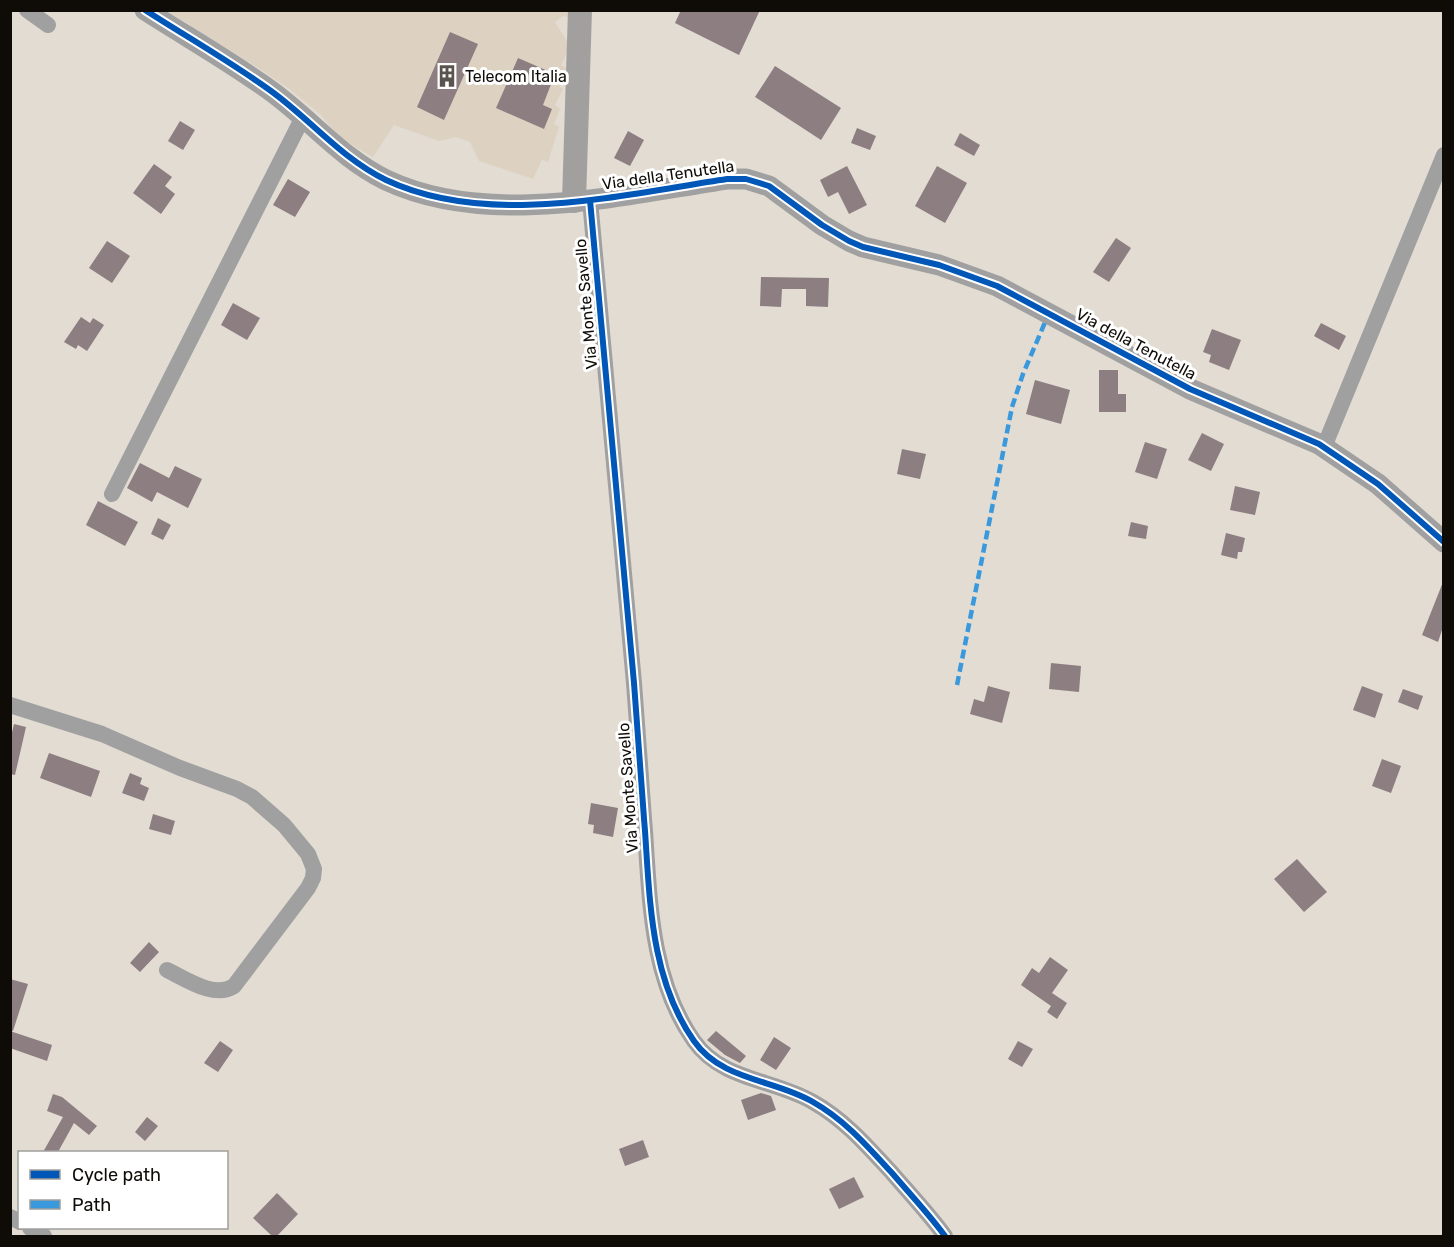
<svg xmlns="http://www.w3.org/2000/svg" width="1454" height="1247" viewBox="0 0 1454 1247" font-family="Rubik,sans-serif">
	<rect width="100%" height="100%" fill="#e2dcd2"/>
	<path fill="#ddd2c1" d="M167,11h405v7l-9,-2 -8,6 15,24 -9,19 5,3 -7,18 4,3 -8,16 5,4 -6,15 5,3 -11,35 -6,-2 -9,19 -54,-18 -9,-19 -14,-5 -17,4 -45,-16 -21,32 -33,-19 -20,-24 -32,-26 -31,-21z"/>
	<path fill="#8d7e81" d="M681,10h79l-21,45 -64,-32z
		M450,32l28,12 -34,76 -27,-13z
		M518,58l37,16 -12,31 9,4 -8,20 -48,-21z
		M775,66l66,42 -20,32 -66,-43z
		M180,121l15,9 -12,20 -15,-9z
		M857,128l19,8 -6,14 -19,-7z
		M628,131l16,9 -14,26 -16,-8z
		M960,133l20,12 -6,11 -20,-11z
		M154,164l18,13 -7,9 10,8 -14,20 -28,-21z
		M847,166l20,39 -18,9 -11,-22 -10,5 -8,-17z
		M937,166l30,17 -22,40 -30,-17z
		M288,179l22,13 -15,25 -22,-12z
		M1116,238l15,10 -22,34 -16,-10z
		M107,241l23,15 -18,27 -23,-15z
		M761,277l68,1 -1,29 -22,-1v-17h-24l-1,18 -21,-1z
		M233,303l27,15 -13,22 -26,-15z
		M81,317l9,6 3,-5 11,7 -17,26 -9,-6 -2,4 -12,-7z
		M1321,323l25,13 -7,14 -25,-14z
		M1212,329l29,11 -12,30 -20,-8 2,-7 -8,-3z
		M1099,370h19v24h8v18h-27z
		M1035,380l35,10 -9,34 -35,-10z
		M1202,433l22,11 -13,27 -23,-11z
		M1145,442l22,7 -10,30 -22,-7z
		M902,449l24,5 -6,25 -23,-5z
		M140,463l29,15 6,-12 27,13 -14,29 -31,-16 -5,10 -25,-14z
		M1235,486l25,6 -5,23 -25,-5z
		M98,501l40,21 -13,24 -39,-21z
		M158,518l13,7 -8,15 -12,-6z
		M1131,522l17,4 -2,13 -18,-3z
		M1226,533l19,5 -3,14h-4l-1,7 -16,-4z
		M1443,582v45l-5,15 -16,-7z
		M1051,663l30,3 -2,26 -30,-3z
		M988,686l22,6 -8,31 -32,-9 4,-15 10,3z
		M1362,686l21,8 -8,24 -22,-8z
		M1403,689l20,7 -5,14 -20,-8z
		M14,724l12,3 -11,48 -5,-1v-33z
		M49,753l51,18 -9,26 -51,-19z
		M1382,759l19,7 -10,27 -19,-7z
		M130,773l12,5 -2,6 9,4 -5,13 -22,-8z
		M591,803l27,5 -5,29 -20,-4 1,-8 -6,-1z
		M153,814l22,7 -4,14 -22,-6z
		M1297,859l30,33 -23,20 -30,-33z
		M149,942l10,10 -19,20 -10,-9z
		M1050,957l18,13 -16,23 15,10 -10,16 -10,-7 4,-6 -30,-21 11,-17 7,5z
		M10,979l18,5 -15,47 -3,-1z
		M10,1031l42,14 -5,16 -37,-13z
		M716,1031l30,25 -6,7 -15,-8 -18,-15z
		M774,1037l17,11 -15,22 -16,-10z
		M220,1041l13,9 -15,22 -14,-9z
		M1018,1041l15,8 -11,18 -14,-8z
		M761,1093l10,3 5,14 -28,10 -7,-20z
		M53,1094l9,3 35,29 -8,9 -15,-12 -16,29h-15l20,-35 -16,-6z
		M147,1117l11,9 -13,15 -10,-9z
		M643,1140l6,17 -24,9 -6,-17z
		M854,1177l10,20 -25,12 -10,-20z
		M277,1193l21,21 -21,22h-5l-19,-18z"/>
	<g fill="none" stroke-linecap="round" stroke-linejoin="round">
		<path stroke="#a1a0a1" stroke-width="16" d="M27,10l21,15
			M590,200c14,161 29,322 44,483 4,50 7,99 11,148 5,72 6,149 49,210 28,40 80,38 119,61 32,18 55,45 79,71 18,21 37,41 53,63
			M1324,447l120,-292
			M112,494l191,-377
			M10,705l92,29 78,34 57,21 15,8 32,28 24,29 6,15 -1,9 -5,10 -74,98c-20,13 -48,-7 -67,-16
			M10,1217l10,5
			M30,1228l14,8"/>
		<path stroke="#a1a0a1" stroke-width="21" d="M145,10c42,27 86,52 126,81 40,29 70,67 115,89 102,48 234,15 341,-1h19l23,7 53,39 27,16 14,6 76,18 58,21 193,103 129,55 59,40 66,58"/>
		<path stroke="#a1a09f" stroke-width="24" d="M574,201l6,-191"/>
		<path stroke="#3a99dd" stroke-width="4.5" stroke-dasharray="9 4.5" stroke-linecap="butt" d="M957,685l55,-278 11,-33 26,-61"/>
		<g stroke="#fff" stroke-width="10">
			<path id="cycleway" d="M145,10c42,27 86,52 126,81 40,29 70,67 115,89 102,48 234,15 341,-1h19l23,7 53,39 27,16 14,6 76,18 58,21 193,103 129,55 59,40 66,58
				M590,200c14,161 29,322 44,483 4,50 7,99 11,148 5,72 6,149 49,210 28,40 80,38 119,61 32,18 55,45 79,71 18,21 37,41 53,63"/>
		</g>
		<use href="#cycleway" stroke="#0057b8" stroke-width="6"/>
	</g>
	<defs>
		<g id="building-bare" transform="scale(1.8)"><path d="M-4-6H4V6H1V3H-1V6H-4ZM-2.5-4.3h1.7v1.8h-1.7ZM.8-4.3h1.7v1.8H.8ZM-2.5-1h1.7V.8h-1.7ZM.8-1h1.7V.8H.8Z" fill="#59554e" stroke="#fff" stroke-width="2.5" paint-order="stroke"/></g>
	</defs>
	<g fill-rule="evenodd">
		<use href="#building-bare" x="447" y="76"/>
	</g>
	<g text-anchor="middle" dominant-baseline="central" stroke-width="6" stroke-linejoin="round" paint-order="stroke">
		<g font-size="16" fill="#0f0c07" stroke="#fff" text-anchor="start">
			<text x="465" y="76">Telecom Italia</text>
		</g>
		<g font-size="16" fill="#0f0c07" stroke="#fff">
			<text transform="translate(668 175) rotate(-8)">Via della Tenutella</text>
			<text transform="translate(586 304) rotate(-95)">Via Monte Savello</text>
			<text transform="translate(1136 344) rotate(28)">Via della Tenutella</text>
			<text transform="translate(628 788) rotate(-94)">Via Monte Savello</text>
		</g>
	</g>
	<rect width="1454" height="1247" fill="none" stroke="#0f0c07" stroke-width="24"/>
	<rect x="18" y="1151" width="210" height="78" fill="#ffffff" stroke="#9f9e9c" stroke-width="1.5"/>
	<rect x="30" y="1170" width="30" height="9" fill="#0057b8" stroke="#9f9e9c" stroke-width="1.5"/>
	<text x="72" y="1181" font-size="18" fill="#0f0c07">Cycle path</text>
	<rect x="30" y="1200" width="30" height="9" fill="#3a99dd" stroke="#9f9e9c" stroke-width="1.5"/>
	<text x="72" y="1211" font-size="18" fill="#0f0c07">Path</text>
</svg>
